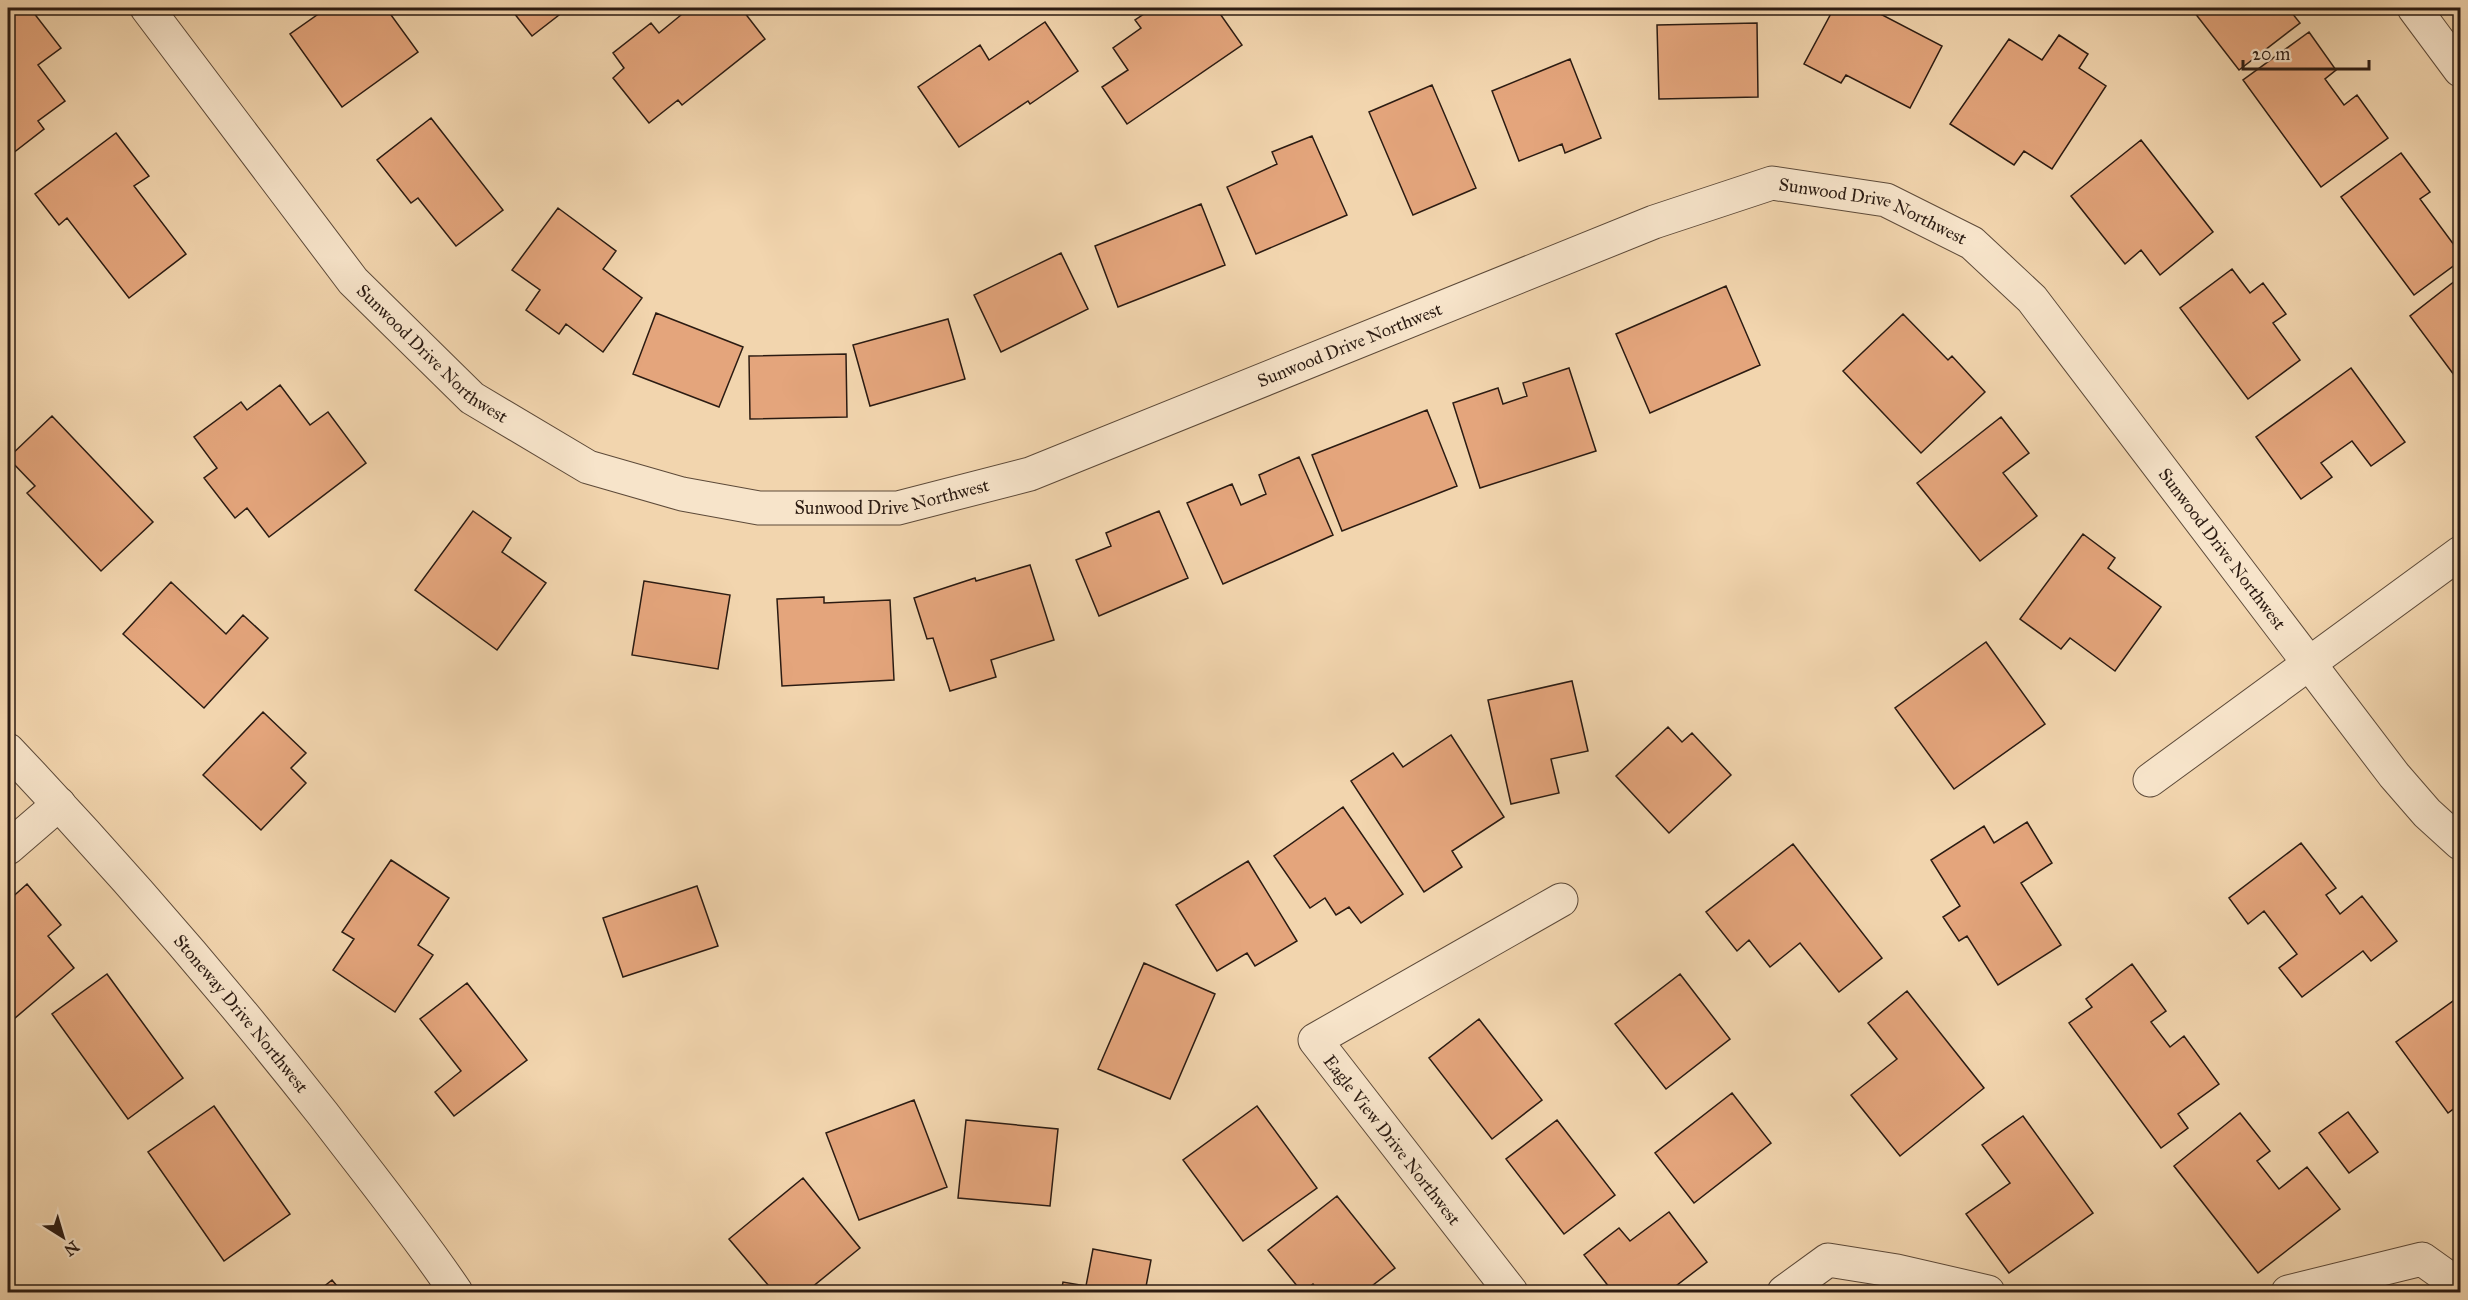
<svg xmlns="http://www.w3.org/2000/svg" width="2468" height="1300" viewBox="0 0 2468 1300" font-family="'IM FELL Great Primer',serif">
	<rect width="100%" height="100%" fill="#f2d5ae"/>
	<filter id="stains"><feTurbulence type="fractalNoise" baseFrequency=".00333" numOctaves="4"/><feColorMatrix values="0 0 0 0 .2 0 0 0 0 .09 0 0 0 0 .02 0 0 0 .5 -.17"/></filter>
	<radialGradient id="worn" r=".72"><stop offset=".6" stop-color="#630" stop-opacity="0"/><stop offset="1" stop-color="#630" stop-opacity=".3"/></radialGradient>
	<path fill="#e4a57c" stroke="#2b1b12" stroke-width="1.5" d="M8,8h22l31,40 -23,17 27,36 -27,20 6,8 -36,28z
		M327,8h59l32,44 -76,55 -52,-73z
		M510,8h58l-36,28z
		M675,8h66l24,31 -83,66 -4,-5 -29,23 -36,-45 11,-10 -11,-15 38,-30 8,10 22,-18z
		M1153,8h63l26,37 -115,79 -25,-37 26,-17 -15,-22 28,-20 -6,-8z
		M1834,8h35l73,38 -32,62 -64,-33 -5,8 -37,-19z
		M2191,8h97l12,15 -61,47z
		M1045,22l33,49 -48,33 -2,-3 -69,46 -41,-60 62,-42 9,15z
		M1757,23l1,74 -99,2 -2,-74z
		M2309,32l27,38 -11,9 19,26 13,-10 31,43 -67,49 -78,-107z
		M2059,35l29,19 -9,14 27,18 -54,83 -28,-18 -10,14 -64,-41 59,-85 33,21z
		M1570,59l31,79 -36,15 -3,-9 -43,17 -27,-70z
		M1432,85l44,103 -63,27 -44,-103z
		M431,118l72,92 -47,36 -38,-48 -7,5 -34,-43z
		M116,133l33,43 -15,10 52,68 -57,44 -62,-80 -8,7 -24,-31z
		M1312,136l35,79 -91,39 -29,-67 50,-23 -5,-12z
		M2141,140l72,92 -53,43 -19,-25 -16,14 -54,-68z
		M2401,153l29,39 -10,7 40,54v8l-46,34 -73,-98z
		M1201,204l24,61 -107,42 -23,-61z
		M558,208l58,43 -13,18 39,29 -39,54 -37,-28 -7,10 -33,-24 14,-20 -28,-20z
		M1061,253l27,56 -87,43 -27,-57z
		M2232,269l18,24 13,-10 23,31 -13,9 27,37 -52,39 -68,-91z
		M2460,277v106l-50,-67z
		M1726,286l34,79 -110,48 -34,-79z
		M656,313l87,34 -24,60 -86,-33z
		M1903,314l45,46 4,-4 33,36 -64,61 -78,-82z
		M948,319l17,60 -95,27 -17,-61z
		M846,354l1,63 -97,2 -1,-63z
		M1569,368l27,83 -116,37 -27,-85 45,-15 5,16 24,-8 -4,-13z
		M2351,368l54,74 -34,24 -19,-25 -31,22 11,14 -31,22 -45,-62z
		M280,385l30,40 18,-13 38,51 -97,74 -22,-29 -12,10 -31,-40 13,-10 -23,-31 47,-35 6,8z
		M1427,410l30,76 -115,45 -30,-76z
		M52,416l101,106 -52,49 -74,-78 8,-7 -27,-28z
		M2001,417l28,36 -26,20 34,43 -57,45 -63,-78z
		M1299,457l34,78 -110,49 -36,-81 45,-19 9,21 25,-11 -7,-19z
		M473,511l38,27 -9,14 44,31 -49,67 -82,-60z
		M1159,511l29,67 -89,38 -23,-56 35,-14 -5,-13z
		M2083,534l32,24 -7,10 53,39 -46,64 -45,-33 -9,11 -41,-30z
		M1030,565l24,75 -63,20 5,17 -46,14 -17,-53 -6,1 -13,-41 61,-20 1,3z
		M644,581l86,14 -12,74 -86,-14z
		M171,582l55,52 17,-19 25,23 -64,70 -81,-74z
		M824,597v6l66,-3 4,80 -112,6 -5,-87z
		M1986,642l59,82 -91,65 -59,-81z
		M1572,681l16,70 -37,8 8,34 -48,11 -23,-104z
		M263,712l43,41 -15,15 15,15 -45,47 -58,-55z
		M1668,727l14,15 10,-9 39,42 -62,58 -53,-57z
		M1451,735l53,82 -52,34 10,16 -38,25 -73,-111 42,-28 10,14z
		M1343,807l60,87 -42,29 -12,-16 -13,8 -11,-17 -15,10 -36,-52z
		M2027,822l25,41 -31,20 40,62 -63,40 -31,-49 -8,5 -16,-24 17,-11 -29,-46 53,-34 10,17z
		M2301,843l35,45 -10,7 14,19 22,-18 35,45 -26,20 -8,-10 -61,46 -23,-29 18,-14 -33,-43 -16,13 -19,-26z
		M1793,844l89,114 -43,34 -39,-49 -30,24 -21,-27 -12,11 -31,-39z
		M391,860l58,38 -31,47 15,10 -38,57 -62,-42 21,-31 -12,-7z
		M1248,861l49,80 -42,25 -8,-13 -30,18 -41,-66z
		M27,884l34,41 -13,11 26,32 -66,56v-123z
		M697,886l21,60 -95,31 -20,-59z
		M1144,963l71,31 -45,105 -72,-30z
		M2132,964l34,47 -15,11 19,25 14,-11 35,48 -41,30 10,14 -27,20 -92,-125 23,-16 -6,-8z
		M107,974l76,104 -55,41 -76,-105z
		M1680,974l50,65 -64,50 -51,-65z
		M467,983l60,77 -73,56 -19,-24 26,-21 -41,-52z
		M1907,991l77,97 -84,68 -49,-61 46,-36 -29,-36z
		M2460,996v108l-12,9 -52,-71z
		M1479,1019l63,81 -50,39 -63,-81z
		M1732,1093l39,50 -77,60 -39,-50z
		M914,1100l33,87 -88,33 -33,-87z
		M214,1106l76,108 -66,47 -76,-109z
		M1257,1106l60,82 -74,53 -60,-81z
		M2348,1112l30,40 -29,21 -30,-40z
		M2240,1113l30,38 -13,10 22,28 28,-22 33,42 -82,64 -84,-107z
		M2023,1116l70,97 -84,60 -43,-59 44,-31 -28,-38z
		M966,1120l92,9 -8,77 -92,-8z
		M1557,1120l58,75 -51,39 -58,-75z
		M803,1178l57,70 -54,44h-32l-45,-53z
		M1337,1196l58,72 -31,24h-45l-6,-8 -11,8 -34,-42z
		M1669,1212l38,50 -39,30h-55l-29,-37 35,-27 11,13z
		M1093,1249l58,11 -6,32h-84l2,-10 23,4z
		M332,1280l10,12h-25z"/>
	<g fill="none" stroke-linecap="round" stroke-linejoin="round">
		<g stroke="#5d4a39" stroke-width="35">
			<g id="minor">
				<path id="s1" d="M147,8l206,273 119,117 116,69 94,27 77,14h139l132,-34 624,-252 118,-39 114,17 86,43 60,56 362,476 33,38 33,30"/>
				<path d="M2414,8l46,62"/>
				<path id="s2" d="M8,750c111,117 215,237 315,364 45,59 92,117 133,178"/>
				<path d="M2150,780l310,-227"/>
				<path d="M8,848l51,-44"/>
				<path d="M1511,1292l-196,-252 246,-140"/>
				<path d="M1784,1292l44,-32 69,11 91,21"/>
				<path d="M2288,1292l134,-33 21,15 14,18"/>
			</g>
		</g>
		<use href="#minor" stroke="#f7e4ca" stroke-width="33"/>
	</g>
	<g text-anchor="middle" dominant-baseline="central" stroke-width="4.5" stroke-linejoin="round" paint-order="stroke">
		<g font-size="18" fill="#2b1b12" stroke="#f7e4ca">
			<text stroke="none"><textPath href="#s1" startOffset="1998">Sunwood Drive Northwest</textPath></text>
			<text stroke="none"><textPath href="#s1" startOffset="1440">Sunwood Drive Northwest</textPath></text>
			<text stroke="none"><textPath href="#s1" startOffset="450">Sunwood Drive Northwest</textPath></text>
			<text stroke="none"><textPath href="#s1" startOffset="954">Sunwood Drive Northwest</textPath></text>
			<text stroke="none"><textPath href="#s1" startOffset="2500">Sunwood Drive Northwest</textPath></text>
			<text stroke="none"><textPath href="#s2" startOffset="352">Stoneway Drive Northwest</textPath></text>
			<text transform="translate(1392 1140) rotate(52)">Eagle View Drive Northwest</text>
		</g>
	</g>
	<rect width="2468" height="1300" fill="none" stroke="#f2d5ae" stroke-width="30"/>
	<rect x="9" y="9" width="2450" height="1282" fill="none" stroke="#2b1b12" stroke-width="3"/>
	<rect x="15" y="15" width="2438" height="1270" fill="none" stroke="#2b1b12" stroke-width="1.5"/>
	<g transform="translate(63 1237) rotate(143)" stroke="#f7e4ca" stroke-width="4.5" paint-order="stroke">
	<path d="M0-4.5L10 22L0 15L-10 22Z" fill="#2b1b12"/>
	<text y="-9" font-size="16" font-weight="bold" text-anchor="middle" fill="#2b1b12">N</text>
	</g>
	<path d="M2243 60v9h126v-9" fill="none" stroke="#2b1b12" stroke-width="3"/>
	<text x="2252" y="60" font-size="18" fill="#2b1b12" stroke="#f7e4ca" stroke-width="4.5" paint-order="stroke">20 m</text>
	<rect width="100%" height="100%" filter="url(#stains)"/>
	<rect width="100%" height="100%" fill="url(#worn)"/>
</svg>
